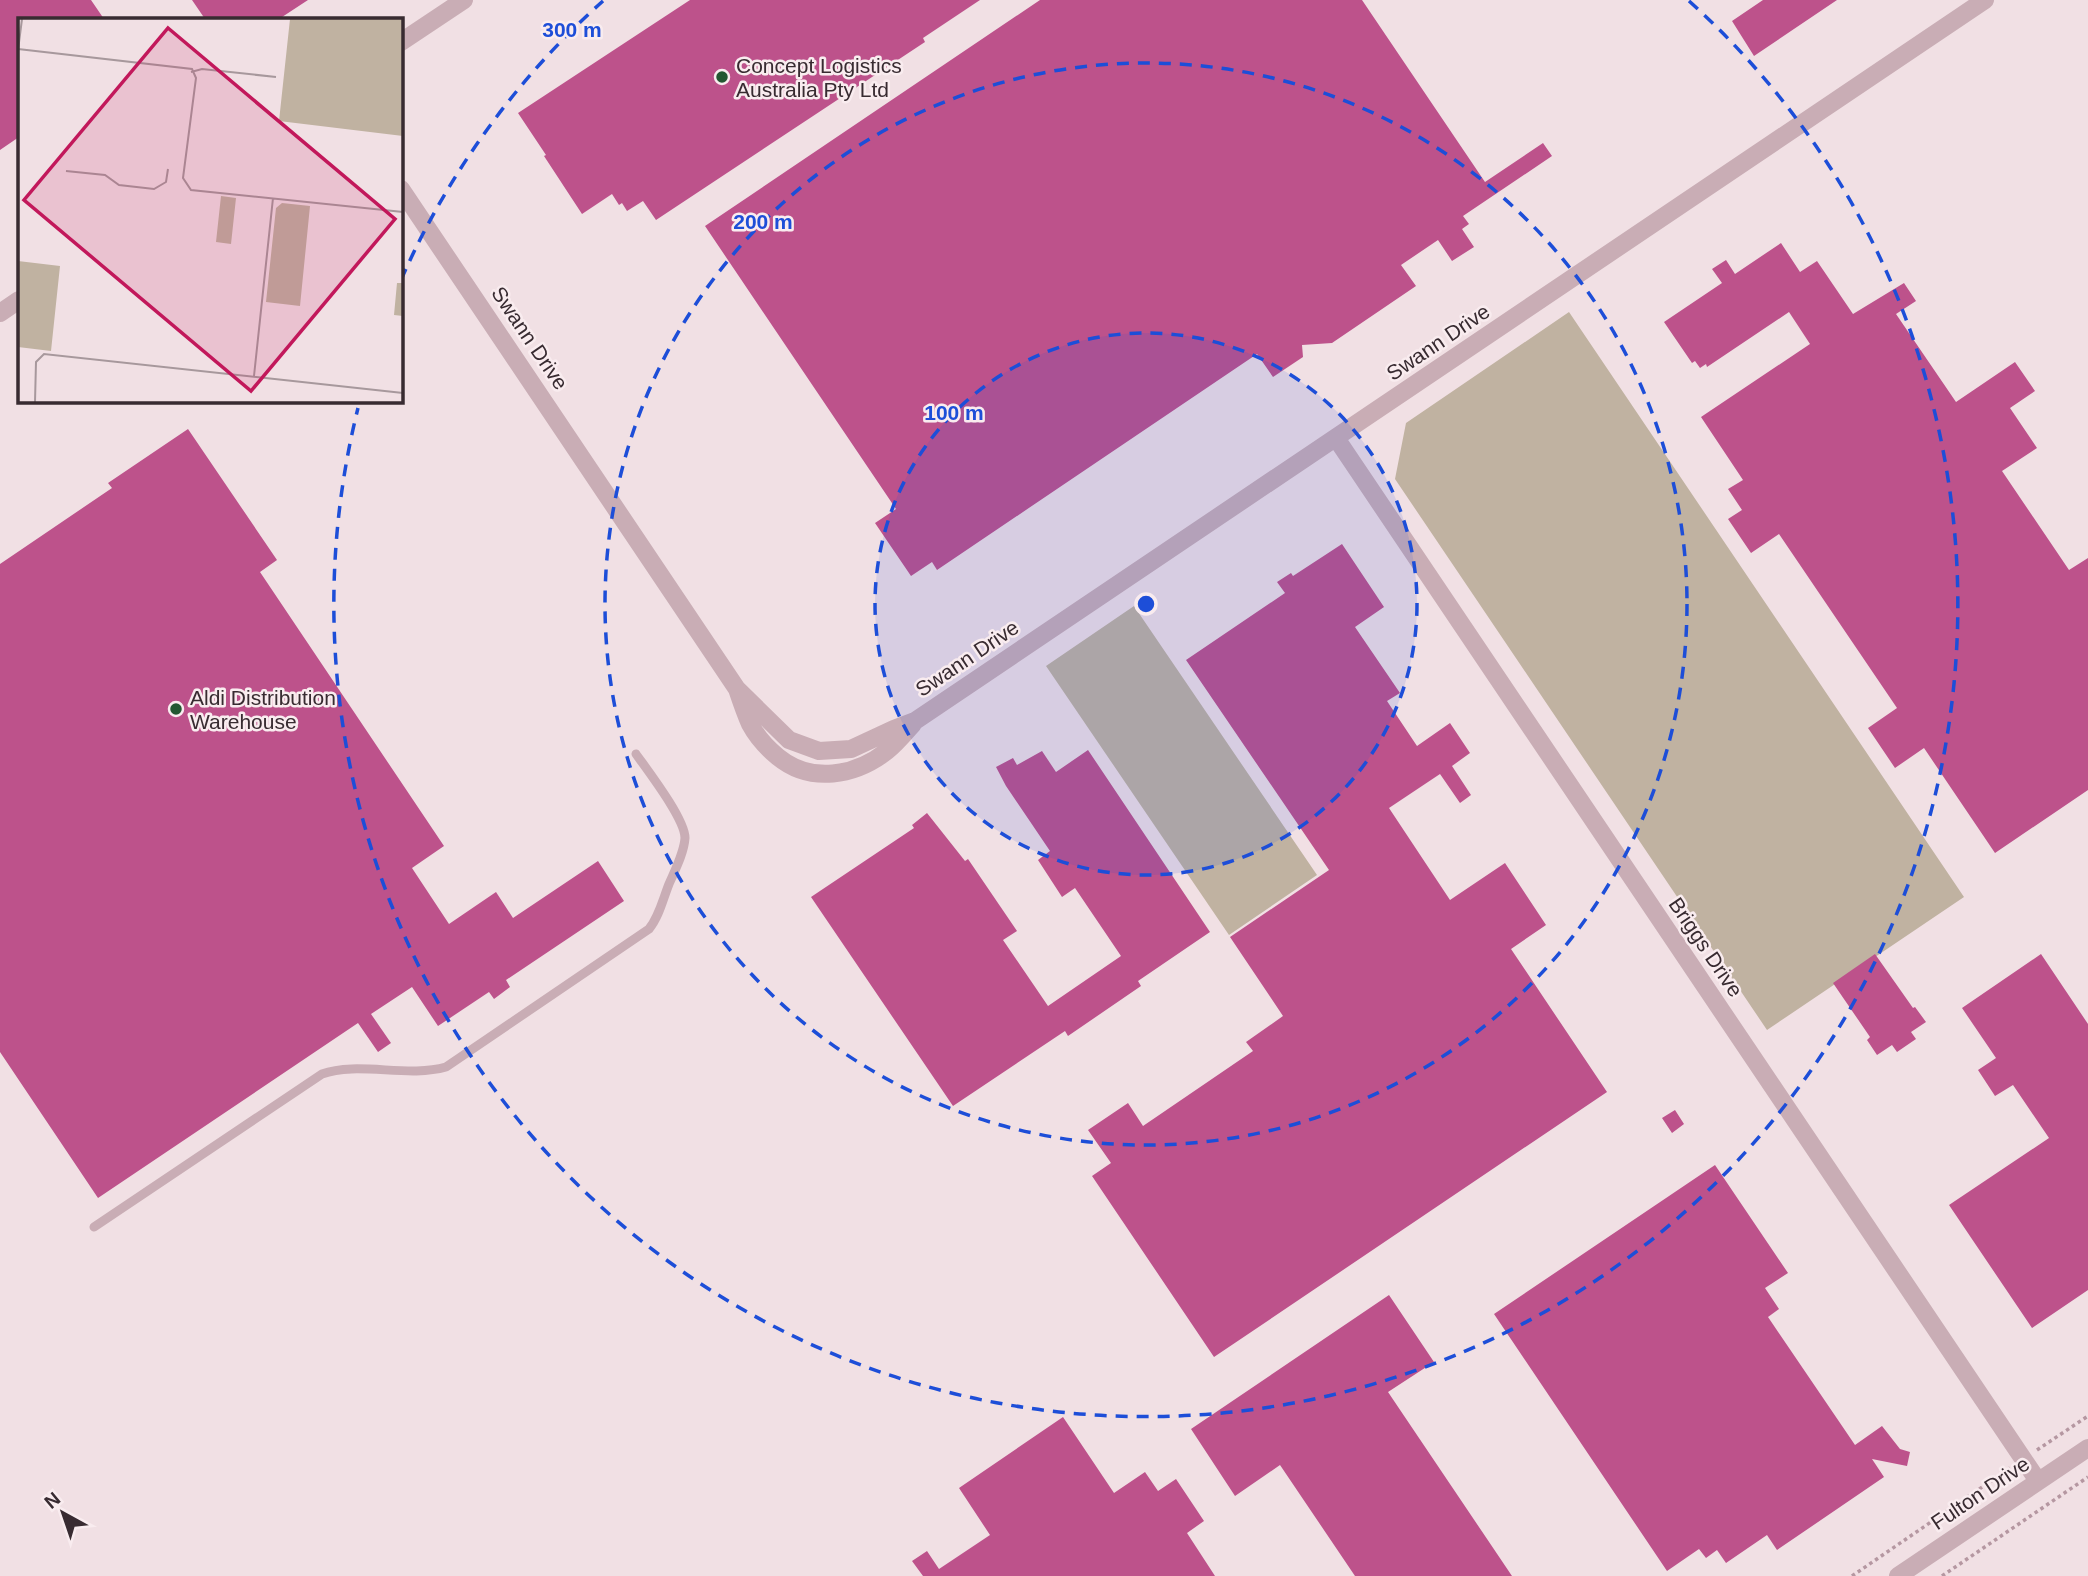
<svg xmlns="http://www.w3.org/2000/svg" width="2088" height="1576" viewBox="0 0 2088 1576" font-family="Arial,sans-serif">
	<rect width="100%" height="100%" fill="#f1e0e4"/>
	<path fill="#c0b2a1" d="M1569,312l395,585 -197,133 -372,-551 11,-56z
		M1134,606l183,269 -88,60 -183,-269z"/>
	<path fill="#bd528b" d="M0,0h91l13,19h-85v118l-19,13z
		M192,0h116l-29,19h-74z
		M690,0h290l-57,38 2,4 -269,178 -13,-19 -16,10 -5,-8 -3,2 -7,-11 -30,20 -38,-58 2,-1 -28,-42z
		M1040,0h322l123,182 58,-39 9,13 -89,60 6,8 -7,5 12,18 -22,14 -14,-21 -37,25 15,21 -84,57 -30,2 1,12 -30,20 -16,-23 -320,216 -5,-8 -21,14 -36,-53 21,-14 -191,-283z
		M1763,0h74l-83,56 -22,-35z
		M1781,243l19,29 17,-11 36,53 51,-31 12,18 -20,13 60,88 59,-40 20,29 -25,17 27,40 -35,23 67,99 19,-12v232l-93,63 -71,-105 -29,20 -27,-40 29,-20 -118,-174 -28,19 -23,-34 14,-9 -14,-21 15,-9 -42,-63 109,-73 -21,-32 -82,55 -1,-3 -6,4 -5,-7 -3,2 -28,-41 58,-39 -10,-14 14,-9 9,14z
		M188,429l89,131 -17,12 184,274 -32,22 37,56 47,-32 17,26 85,-57 26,40 -118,79 4,7 -16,12 -5,-7 -51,34 -26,-39 -41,27 20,29 -13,9 -20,-29 -260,175 -98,-146v-488l112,-76 -4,-5z
		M1342,544l42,63 -29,20 45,66 -13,8 30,45 33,-23 20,30 -18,13 19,29 -11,8 -20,-29 -51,34 61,92 55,-37 41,62 -35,24 96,143 -393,265 -122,-181 19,-13 -23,-33 40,-27 15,23 110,-75 -7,-9 37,-26 -53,-79 99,-67 -143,-210 99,-67 -8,-11 14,-9 2,3z
		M1088,750l122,182 -72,49 3,5 -73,50 -3,-5 -112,75 -142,-209 103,-69 -2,-3 15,-12 38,48 3,-2 49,72 -14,9 45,66 73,-50 -46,-68 -13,9 -24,-37 12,-9 -44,-65 -10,-19 17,-9 4,7 25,-14 14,21z
		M1875,954l38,54 2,-1 11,15 -15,10 5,7 -19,13 -5,-7 -15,10 -10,-15 3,-3 -37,-54z
		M2041,954l47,70v266l-56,38 -83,-123 100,-67 -36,-53 -18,11 -17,-26 18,-12 -34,-50z
		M1675,1110l9,14 -12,9 -10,-15z
		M1715,1165l73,108 -23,15 14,21 -11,8 87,128 27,-19 18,23 10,3 -3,14 -35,-7 12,18 -107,73 -10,-15 -41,28 -9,-13 -11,8 -7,-9 -32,22 -173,-257z
		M1389,1295l45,67 -46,30 124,184h-157l-75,-111 -45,31 -44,-67z
		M1063,1417l51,76 31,-21 13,19 18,-12 28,42 -17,12 28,43h-292l-11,-15 15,-10 12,18 51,-34 -31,-47z"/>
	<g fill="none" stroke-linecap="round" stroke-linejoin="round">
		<path stroke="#b597a1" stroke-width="3.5" stroke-dasharray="3.5 3.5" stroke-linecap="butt" d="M2037,1450l51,-34
			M1852,1576l158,-108
			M1942,1576l146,-99"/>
		<path stroke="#c9adb5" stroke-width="9" d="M94,1227l228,-153c35,-13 86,4 124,-7l203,-138c10,-12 14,-30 20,-45 6,-14 15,-31 16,-46 0,-19 -37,-67 -49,-84"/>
		<path stroke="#c9adb5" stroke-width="18" d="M401,42l63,-42
			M401,189l336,500c4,12 8,24 13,35 7,13 17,24 28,33 33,27 77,19 109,-6 10,-8 18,-18 26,-27
			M0,313l19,-13
			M1336,438l702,1043
			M737,689l52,51 30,11 32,-2 43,-20 21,-8 1070,-721
			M1898,1576l190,-128"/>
	</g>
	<circle cx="1146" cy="604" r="271" fill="#1d4ed8" fill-opacity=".12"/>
	<g fill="none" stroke="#1d4ed8" stroke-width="3.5" stroke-dasharray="12 9">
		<circle cx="1146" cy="604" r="271"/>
		<circle cx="1146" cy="604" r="541"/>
		<path d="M401 280A812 812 0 0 1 603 1M1689 1A812 812 0 1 1 358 408"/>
	</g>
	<g fill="#235732" stroke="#f9ecef" stroke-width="2.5">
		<circle cx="722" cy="77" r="7"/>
		<circle cx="176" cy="709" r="7"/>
	</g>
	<g text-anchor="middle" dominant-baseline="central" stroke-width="5" stroke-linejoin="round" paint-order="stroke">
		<g font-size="21" fill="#382b31" stroke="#f9ecef" text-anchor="start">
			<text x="736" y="65">Concept Logistics<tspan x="736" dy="24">Australia Pty Ltd</tspan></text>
			<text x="190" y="697">Aldi Distribution<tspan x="190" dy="24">Warehouse</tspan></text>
		</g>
		<g font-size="21" fill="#382b31" stroke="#f9ecef">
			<text transform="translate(530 338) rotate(56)">Swann Drive</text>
			<text transform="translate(1438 342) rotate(-34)">Swann Drive</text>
			<text transform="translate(967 658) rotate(-34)">Swann Drive</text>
			<text transform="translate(1706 947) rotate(56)">Briggs Drive</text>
			<text transform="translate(1980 1493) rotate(-34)">Fulton Drive</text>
		</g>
	</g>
	<g transform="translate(18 18)">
		<rect width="385" height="385" fill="#f1e0e4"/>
		<path d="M272,1h113v117l-124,-15zM203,178l15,2 -5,46 -15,-2zM264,185l28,3 -10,100 -34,-4 10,-94zM0,243l42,5 -9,85 -33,-4zM379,265h6v33l-9,-1z" fill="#c0b2a1"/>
		<path fill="none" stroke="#a7989c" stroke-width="2" d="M0,31l174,20 4,9 -13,100 8,12 212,22M0,32l4,-31M173,54l11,-3 74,8M48,153l39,4 14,10 35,4 12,-7 2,-13M236,358l19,-178M17,384l1,-40 8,-8 359,39"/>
		<path fill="#c2185b" fill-opacity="0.15" stroke="#c2185b" stroke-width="3.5" d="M150,10l227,191 -144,172 -227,-191z"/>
		<rect width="385" height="385" fill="none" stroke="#382b31" stroke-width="3.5"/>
	</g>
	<circle cx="1146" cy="604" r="10" fill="#1d4ed8" stroke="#f9ecef" stroke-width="3.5"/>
	<g font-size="21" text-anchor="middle" font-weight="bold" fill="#1d4ed8" stroke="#f9ecef" stroke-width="5" stroke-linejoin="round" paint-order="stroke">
		<text x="572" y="37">300 m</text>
		<text x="763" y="229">200 m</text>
		<text x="954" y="420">100 m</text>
	</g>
	<g transform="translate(63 1513) rotate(320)" stroke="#f9ecef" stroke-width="5" paint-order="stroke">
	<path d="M0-5L12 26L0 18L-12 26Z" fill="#382b31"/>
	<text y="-10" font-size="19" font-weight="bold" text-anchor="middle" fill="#382b31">N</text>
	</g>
</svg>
